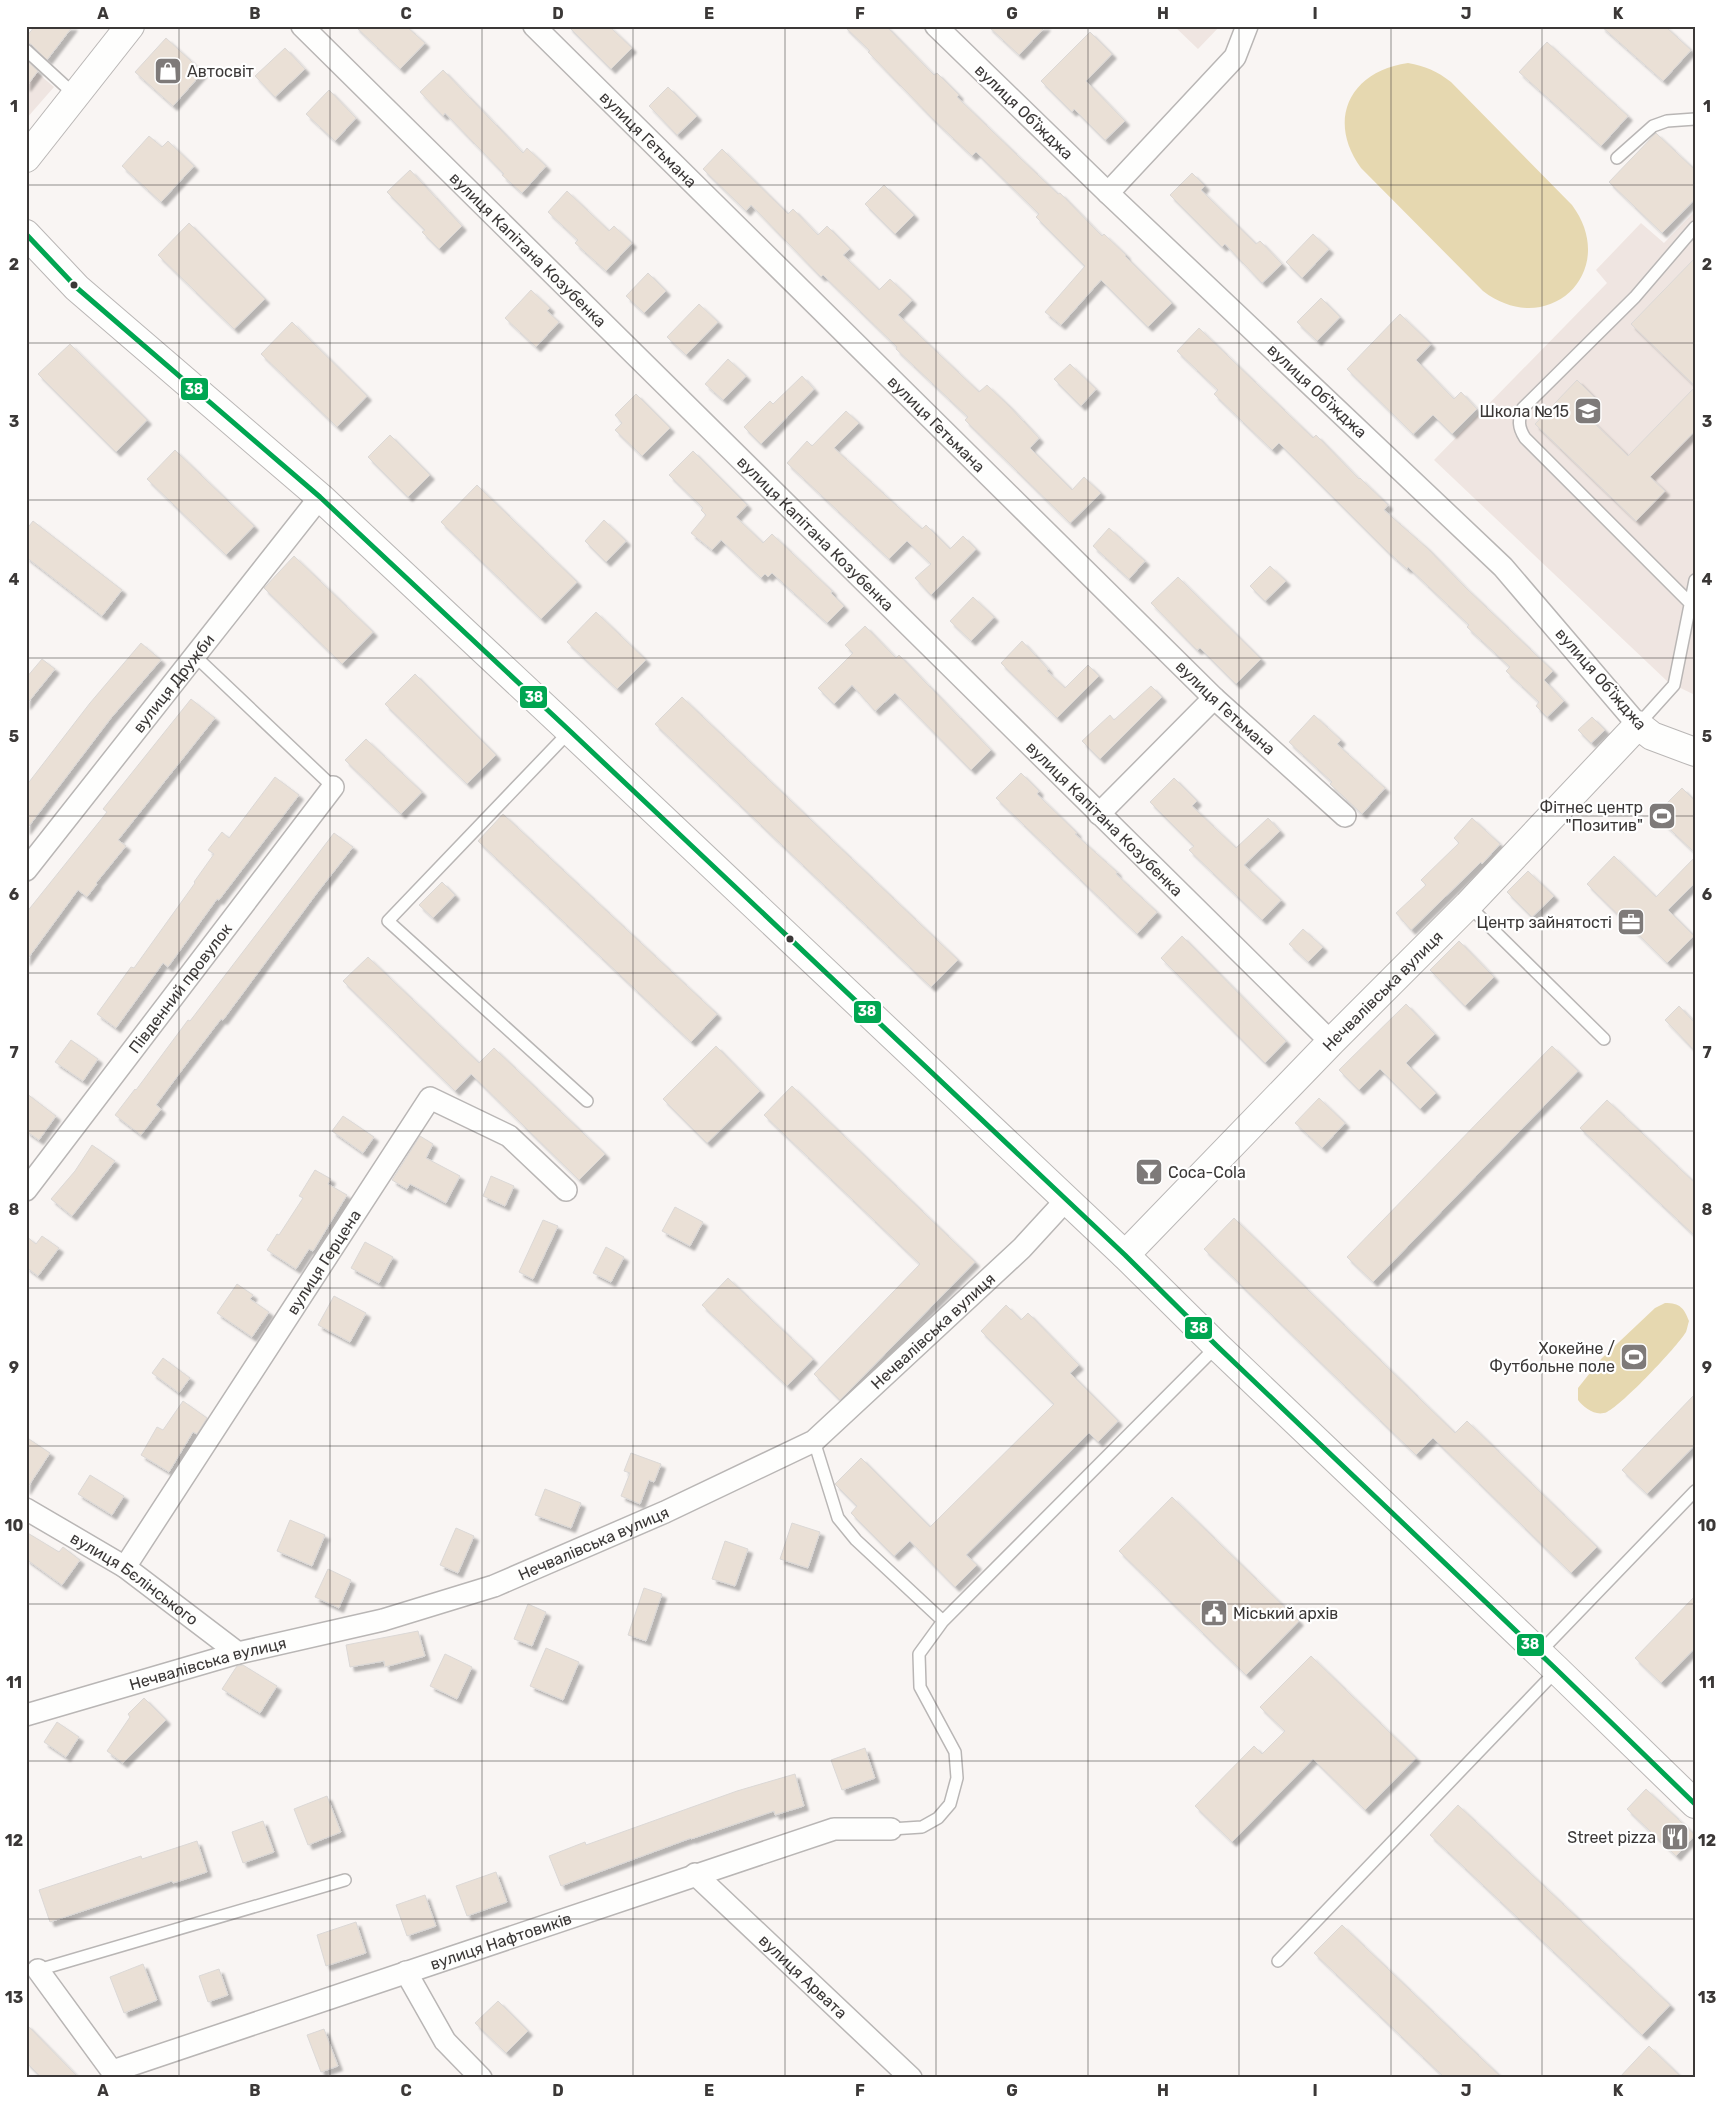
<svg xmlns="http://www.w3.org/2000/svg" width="1721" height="2104" viewBox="0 0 1721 2104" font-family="Rubik,sans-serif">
	<defs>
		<filter id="shadow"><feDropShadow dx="4.5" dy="4.5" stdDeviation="1" flood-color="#0004"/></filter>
	</defs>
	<rect width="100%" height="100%" fill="#f9f5f3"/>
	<path fill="#efe5e1" d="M1174,26h46l-22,23z
		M26,63l28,24 -28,32z
		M1695,211v484l-27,-13 -234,-222 173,-177 -11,-13 45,-47 23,20z"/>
	<path fill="#e6d8b0" d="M1408,63c17,3 29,8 43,19l121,123c49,66 -24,136 -89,86l-122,-123c-35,-48 -11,-97 47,-105z
		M1665,1303c15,0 19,5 24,18 -1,3 -2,8 -3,11 -10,16 -63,72 -79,80 -11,5 -23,-4 -29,-12v-12l23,-29 54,-51z"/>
	<path fill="#eae0d6" stroke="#dbd8d6" filter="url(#shadow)" d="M35,26h38l-26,34 -16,-16 -5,-1v-6z
		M355,26h51l19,17 -25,26z
		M568,26h41l23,22 -21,21z
		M844,26h42l48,49 3,-2 22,22 -2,2 60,58 41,39 2,-1 42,43 2,-2 22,21 -1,1 47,47 -24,24 -47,-47 -40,45 -16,-13 40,-46 -49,-49 3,-3 -63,-62 -4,4 -38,-36 -66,-68 2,-1z
		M988,26h58l-27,29z
		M1601,26h64l26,24 -28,31z
		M1090,32l22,22 -26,27 39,40 -20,19 -31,-31 -2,3 -31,-31z
		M166,38l37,34 -30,34 -38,-34z
		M1547,42l81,74 -27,30 -82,-74z
		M285,48l20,21 -30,28 -20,-21z
		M26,60l12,11 -12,16z
		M443,70l80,83 4,-5 19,18 -24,27 -20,-18 2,-1 -59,-61 -2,3 -23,-24z
		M668,87l29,29 -20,19 -28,-29z
		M329,90l27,28 -21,23 -29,-27z
		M1656,133l39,37v29l-33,34 -53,-51z
		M149,136l13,11 6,-6 26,25 -33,36 -39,-36z
		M722,149l66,65 5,-5 25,26 9,-9 23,23 -7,6 36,35 11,-11 22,21 -14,15 81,77 8,-7 21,20 31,33 -9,10 42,42 12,-13 17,16 -31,30 -105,-103 3,-3 -72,-68 1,-2 -74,-72 -2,2 -70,-72 -5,6 -43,-42z
		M410,170l52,56 -23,23 -17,-17 3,-2 -38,-38z
		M1192,173l13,13 -4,4 55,54 4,-3 22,23 -20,19 -37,-39 -3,3 -52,-52z
		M884,185l30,30 -19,19 -30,-30z
		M567,191l42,40 5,-5 18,17 -26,28 -31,-28 3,-3 -30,-28z
		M189,223l76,76 -31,30 -76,-74z
		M1313,234l16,15 -27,29 -16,-16z
		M1695,258v128l-64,-62z
		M648,273l18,18 -22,22 -18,-17z
		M531,290l19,18 -3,3 12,11 -23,25 -31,-29z
		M1321,298l19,19 -23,24 -20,-19z
		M699,304l19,18 -32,33 -19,-18z
		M1400,314l31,30 -15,16 38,39 7,-7 16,17 -25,25 -19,-19 -20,19 -66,-65z
		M292,322l75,74 -30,31 -76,-73z
		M1199,328l114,110 3,-3 43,44 1,-1 28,27 -4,5 42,37 39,40 88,84 -9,9 20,21 -17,16 -11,-11 3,-4 -33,-31 4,-4 -43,-40 2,-2 -61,-58 -1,2 -20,-18 -108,-108 -7,7 -58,-56 4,-4 -41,-39z
		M70,344l77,76 -31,32 -78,-78z
		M728,359l18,17 -23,24 -18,-16z
		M1070,364l26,25 -15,17 -27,-27z
		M802,376l12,13 -53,55 -17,-17 26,-26 3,3z
		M1577,380l18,18 -13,13 46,45 67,-69v44l-45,46 15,14 -29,30 -101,-97z
		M636,394l34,34 -28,28 -27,-26 7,-7 -7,-8z
		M846,411l13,12 -25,25 88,81 4,-4 24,24 13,-13 13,13 -45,46 -16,-17 16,-14 -24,-23 -18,18 -102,-96 20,-22 5,5z
		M390,435l40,40 -22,22 -40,-40z
		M175,450l79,76 -28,29 -79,-76z
		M693,451l54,54 -11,12 27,26 9,-9 60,57 -1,2 13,13 -17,17 -55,-50 -4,4 -3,-3 -4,4 -40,-38 -9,10 -21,-17 15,-18 -5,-5 2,-2 -34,-33z
		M477,485l100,97 -36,37 -100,-97z
		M604,520l22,21 -20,21 -21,-21z
		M33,521l89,69 -20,26 -76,-59v-27z
		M1109,528l36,33 -16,18 -36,-33z
		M294,556l79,76 -31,32 -78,-76z
		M1270,566l16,15 -21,20 -15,-15z
		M1178,577l83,82 -25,25 -36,-36 -3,2 -46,-47z
		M973,597l21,20 -23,24 -21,-20z
		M596,612l50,48 -29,29 -50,-47z
		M865,626l31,32 3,-3 92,95 -20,20 -76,-77 -20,18 -23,-26 -18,19 -16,-16 35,-35 -8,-8z
		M1022,641l26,28 -1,2 18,17 23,-23 11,11 -42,42 -56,-55z
		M141,643l20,17 -50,58 -85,112v-44l64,-83z
		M42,659l13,10 -29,36v-27z
		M415,674l81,81 -29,29 -82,-80z
		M1151,686l11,11 -62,62 -18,-18 28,-26 4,5z
		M682,697l276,263 -27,27 -276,-263z
		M191,699l24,19 -97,122 8,6 -30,37 1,1 -10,13 -9,-7 -52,71v-48l81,-101 -4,-3z
		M1314,715l27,25 -4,4 48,44 -23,26 -32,-30 2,-2 -43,-40z
		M1592,717l13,13 -14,13 -13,-13z
		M366,739l56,53 -21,22 -56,-54z
		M1021,773l18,18 -2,3 40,39 -2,1 42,38 -1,2 41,38 -20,22 -141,-136z
		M275,777l24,18 -80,105 -2,-1 -49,68 -5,-4 -47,65 -19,-14 34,-47 3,1 61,-85 -1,-1 20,-28 -6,-4 14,-18 7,6z
		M1174,778l23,23 -5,5 44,42 32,-30 12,13 -36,34 37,35 -19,20 -73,-70 5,-4 -44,-44z
		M1682,788l13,13v52l-40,-38z
		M503,814l214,200 -26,28 -213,-201z
		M1472,818l28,26 -18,20 -1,-2 -70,68 -15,-17 30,-28 -5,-5 38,-37 -5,-5z
		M334,833l19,14 -36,46 -94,127 -2,-1 -39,51 -26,35 5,4 -20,26 -26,-20 20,-26 1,1 52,-70 2,1z
		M1614,856l42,41 39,-40v26l-27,27 26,26 -27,27 -80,-79z
		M1528,871l26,25 -22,21 -25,-25z
		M442,882l13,13 -22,23 -14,-13z
		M1303,929l20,18 -15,15 -19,-18z
		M1182,936l104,105 -21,22 -104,-105z
		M1459,941l35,36 -29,29 -35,-36z
		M368,957l111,106 15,-15 111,106 -26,26 -108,-106 -16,17 -112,-110z
		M1406,1004l29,30 -29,29 30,30 -16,16 -40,-40 -21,21 -20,-20z
		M1679,1006l16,17v28l-30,-31z
		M71,1040l27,19 -15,22 -28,-19z
		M716,1046l44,45 -53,52 -44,-44z
		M1552,1046l26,25 -205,211 -26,-25z
		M792,1086l183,176 -135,138 -26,-26 106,-110 -156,-149z
		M26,1093l30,23 -17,24 -13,-9z
		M1319,1098l26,25 -23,25 -27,-25z
		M1607,1100l88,83v53l-115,-108z
		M343,1116l31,21 -11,16 -31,-22z
		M420,1136l13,8 -7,14 34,18 -14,27 -36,-19 -3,5 -15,-9z
		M92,1145l23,16 -43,55 -21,-17 24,-28z
		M315,1170l16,9 -3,5 19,11 -34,56 -4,-2 -13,20 -29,-19 10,-16 2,1 24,-37 -4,-2z
		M491,1176l23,10 -9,20 -22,-10z
		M675,1207l28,15 -13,24 -28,-15z
		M1234,1218l221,215 12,-12 130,126 -26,26 -138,-135 -17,17 -212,-206z
		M543,1220l15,6 -25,53 -14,-7z
		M26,1236l10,8 6,-8 17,12 -21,28 -12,-9z
		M365,1242l28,15 -14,26 -28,-15z
		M606,1247l18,10 -13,25 -18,-9z
		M728,1278l85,81 -26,27 -85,-81z
		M237,1284l16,11 -3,4 19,13 -17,25 -35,-24z
		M334,1296l32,17 -16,29 -32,-17z
		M1006,1305l15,15 7,-7 51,52 -9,8 48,48 -20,21 -9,-9 -123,122 11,10 -22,22 -45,-46 -16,15 -43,-43 6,-7 -22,-22 26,-26 69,69 124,-123 -73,-73z
		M163,1358l27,20 -11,15 -27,-20z
		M1695,1394v51l-48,49 -25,-24z
		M183,1401l24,17 -10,16 -4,-2 -24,40 -28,-17 16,-28 6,3z
		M26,1437l24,16 -24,37z
		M631,1453l30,11 -7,18 -5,-2 -9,24 -19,-8 9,-23 -6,-2z
		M90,1475l34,21 -12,19 -34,-21z
		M545,1489l36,14 -10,25 -36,-13z
		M1172,1497l127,124 -53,54 -127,-124z
		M290,1520l35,15 -13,31 -35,-15z
		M792,1523l28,9 -12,36 -28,-9z
		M456,1528l18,8 -16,37 -18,-8z
		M26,1532l33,20 4,-5 17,13 -18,25 -36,-26z
		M725,1541l23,8 -13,37 -23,-7z
		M328,1569l23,11 -12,28 -24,-11z
		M644,1588l18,6 -16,47 -18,-6z
		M1695,1596v52l-34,35 -26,-25z
		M528,1604l18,8 -14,34 -18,-7z
		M418,1631l7,25 -40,11 -1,-6 -34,6 -4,-22z
		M546,1648l33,14 -16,38 -33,-14z
		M445,1654l27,13 -15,32 -27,-13z
		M1311,1656l105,102 -51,52 -52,-51 -81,83 -37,-36 59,-60 8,8 23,-23 -25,-24z
		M243,1665l34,21 -17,27 -38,-24 15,-23z
		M144,1698l22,22 -43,43 -16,-12 23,-34 -2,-3z
		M57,1722l22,15 -13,20 -22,-15z
		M865,1748l10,30 -33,12 -11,-30z
		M795,1774l9,32 -29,9 -1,-4 -83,28v-1l-130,48 -12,-30 36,-14 1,3 151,-54z
		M1646,1789l49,46 -19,21 -49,-47z
		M327,1796l14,36 -33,13 -14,-36z
		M1458,1805l212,200 -28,30 -212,-200z
		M263,1821l11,31 -31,11 -11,-31z
		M197,1841l10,31 -34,11 -1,-2 -122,41 -11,-32 102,-34 1,3z
		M496,1872l11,30 -40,14 -11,-30z
		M425,1895l11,31 -29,10 -11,-31z
		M356,1922l10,31 -40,13 -9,-31z
		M1342,1925l160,153h-57l-131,-125z
		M143,1964l14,36 -33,13 -14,-36z
		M219,1969l9,26 -20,7 -9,-26z
		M498,2001l30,30 -22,22 -31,-30z
		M26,2024l53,54h-37l-16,-16z
		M324,2029l14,37 -17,6 -14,-37z
		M1649,2046l33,32h-63z"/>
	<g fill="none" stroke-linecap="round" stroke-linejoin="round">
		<g stroke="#b9b6b5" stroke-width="14">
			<path id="service" d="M26,50l49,45
				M1617,158l36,-32 14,-5 28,-2
				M1690,603l-165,-165c-7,-11 -7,-18 -2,-30l112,-111 60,-70
				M196,657l137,130
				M1638,725l36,-40 21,-105
				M570,731l-182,190 199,180
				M1468,905l136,134
				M814,1441l24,77 18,22 87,81
				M1539,1653l156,-162
				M891,1829l31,-2 16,-9 12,-14 7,-26 -2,-26 -35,-65 -1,-33 24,-33 274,-275
				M1278,1961l279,-291
				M38,1970l307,-90"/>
		</g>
		<g stroke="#b9b6b5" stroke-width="24">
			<g id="minor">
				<path id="s1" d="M302,26l1029,1016"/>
				<path id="s2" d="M534,26l680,672 131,118"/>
				<path d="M936,26l172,167 395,374 135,158"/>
				<path d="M1108,193l127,-136 12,-31"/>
				<path d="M1099,814l115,-116"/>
				<path id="s3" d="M26,870l294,-373"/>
				<path id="s4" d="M26,1190l307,-403"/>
				<path id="s5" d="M26,1509l99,58 113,86"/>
				<path id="s6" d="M125,1567l305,-469 79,38 57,54"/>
				<path id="s7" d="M26,1715l212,-62 145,-33 111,-34 171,-74 149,-71 208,-193 44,-48"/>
				<path id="s8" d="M695,1874l216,204"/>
				<path d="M38,1970l79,108"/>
				<path d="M406,1972l39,69 36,37"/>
				<path id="s9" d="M113,2071l721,-242h57"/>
			</g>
		</g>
		<g stroke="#b9b6b5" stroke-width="30">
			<g id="tertiary">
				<path d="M26,158l104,-132"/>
				<path d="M26,234l51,54 243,209 250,234 555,524 92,91 340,324 138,134"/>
				<path id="s10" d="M1125,1255l206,-213 137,-137 170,-180 14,11 43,16"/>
			</g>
		</g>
		<use href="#service" stroke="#fefefd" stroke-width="11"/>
		<use href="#minor" stroke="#fefefd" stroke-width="21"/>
		<use href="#tertiary" stroke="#fefefd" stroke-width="28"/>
		<g stroke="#fff" stroke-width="9">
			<path id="bus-1" d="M26,234l51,54 243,209 250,234 555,524 92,91 340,324 138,134"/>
		</g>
		<use href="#bus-1" stroke="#00a651" stroke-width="5"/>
	</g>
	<path fill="none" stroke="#3b3837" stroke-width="1" stroke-opacity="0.55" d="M179,26v2052M330,26v2052M482,26v2052M633,26v2052M785,26v2052M936,26v2052M1088,26v2052M1239,26v2052M1391,26v2052M1542,26v2052M26,185h1669M26,343h1669M26,500h1669M26,658h1669M26,816h1669M26,973h1669M26,1131h1669M26,1288h1669M26,1446h1669M26,1604h1669M26,1761h1669M26,1919h1669"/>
	<defs>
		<g id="shop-square" transform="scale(1.4375)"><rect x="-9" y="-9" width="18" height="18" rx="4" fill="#7e7a79" stroke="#fff"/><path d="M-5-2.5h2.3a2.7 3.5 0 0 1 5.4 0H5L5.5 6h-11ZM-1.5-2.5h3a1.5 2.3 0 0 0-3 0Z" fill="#fff"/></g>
		<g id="school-square" transform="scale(1.4375)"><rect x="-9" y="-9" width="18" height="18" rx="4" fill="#7e7a79" stroke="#fff"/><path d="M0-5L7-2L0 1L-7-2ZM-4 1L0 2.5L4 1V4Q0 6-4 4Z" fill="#fff"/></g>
		<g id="stadium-square" transform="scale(1.4375)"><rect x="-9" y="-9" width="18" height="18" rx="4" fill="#7e7a79" stroke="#fff"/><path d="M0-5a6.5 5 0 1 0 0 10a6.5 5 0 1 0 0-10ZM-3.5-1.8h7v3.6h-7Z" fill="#fff"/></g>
		<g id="office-square" transform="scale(1.4375)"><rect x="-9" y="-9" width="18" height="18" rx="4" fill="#7e7a79" stroke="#fff"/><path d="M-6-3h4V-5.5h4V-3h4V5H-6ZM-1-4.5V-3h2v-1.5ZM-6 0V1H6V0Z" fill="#fff"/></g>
		<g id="bar-square" transform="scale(1.4375)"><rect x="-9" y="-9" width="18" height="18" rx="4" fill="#7e7a79" stroke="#fff"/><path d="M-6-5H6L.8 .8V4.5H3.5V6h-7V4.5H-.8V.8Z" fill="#fff"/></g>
		<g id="civic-square" transform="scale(1.4375)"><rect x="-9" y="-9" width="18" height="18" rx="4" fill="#7e7a79" stroke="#fff"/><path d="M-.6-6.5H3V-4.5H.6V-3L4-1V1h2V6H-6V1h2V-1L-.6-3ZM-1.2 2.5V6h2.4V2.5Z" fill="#fff"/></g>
		<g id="restaurant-square" transform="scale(1.4375)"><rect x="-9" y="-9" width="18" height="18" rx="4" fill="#7e7a79" stroke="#fff"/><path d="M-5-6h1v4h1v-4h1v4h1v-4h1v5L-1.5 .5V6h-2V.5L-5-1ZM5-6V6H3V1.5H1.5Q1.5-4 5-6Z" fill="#fff"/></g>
	</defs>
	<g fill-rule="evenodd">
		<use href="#shop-square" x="168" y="71"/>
		<use href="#school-square" x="1588" y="411"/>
		<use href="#stadium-square" x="1662" y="816"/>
		<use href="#office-square" x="1631" y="922"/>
		<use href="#bar-square" x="1149" y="1172"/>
		<use href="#stadium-square" x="1634" y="1357"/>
		<use href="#civic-square" x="1214" y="1613"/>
		<use href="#restaurant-square" x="1675" y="1837"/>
	</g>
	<g fill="#3b3837" stroke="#fff" stroke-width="2">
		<circle cx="74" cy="285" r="4.5"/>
		<circle cx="790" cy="939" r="4.5"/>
	</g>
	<g text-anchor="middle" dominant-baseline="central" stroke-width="4.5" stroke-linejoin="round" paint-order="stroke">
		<g font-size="16" fill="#3b3837" stroke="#fff" text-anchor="end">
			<text x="187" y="71" text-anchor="start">Автосвіт</text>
			<text x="1569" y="411">Школа №15</text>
			<text x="1643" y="807">Фітнес центр<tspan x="1643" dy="18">"Позитив"</tspan></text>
			<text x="1612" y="922">Центр зайнятості</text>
			<text x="1168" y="1172" text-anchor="start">Coca-Cola</text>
			<text x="1615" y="1348">Хокейне /<tspan x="1615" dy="18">Футбольне поле</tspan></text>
			<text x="1233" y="1613" text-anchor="start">Міський архів</text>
			<text x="1656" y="1837">Street pizza</text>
		</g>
		<g font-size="16" fill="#3b3837" stroke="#fff">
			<text transform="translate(1024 112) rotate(44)">вулиця Обʼїжджа</text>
			<text stroke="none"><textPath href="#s2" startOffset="161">вулиця Гетьмана</textPath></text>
			<text stroke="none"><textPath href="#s1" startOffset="318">вулиця Капітана Козубенка</textPath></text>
			<text transform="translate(1317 391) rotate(43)">вулиця Обʼїжджа</text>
			<text stroke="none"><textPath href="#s2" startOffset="566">вулиця Гетьмана</textPath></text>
			<text stroke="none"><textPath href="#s1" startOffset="722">вулиця Капітана Козубенка</textPath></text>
			<text transform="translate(1601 679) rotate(49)">вулиця Обʼїжджа</text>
			<text stroke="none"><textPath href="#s3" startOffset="238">вулиця Дружби</textPath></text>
			<text stroke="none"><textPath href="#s2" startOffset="971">вулиця Гетьмана</textPath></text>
			<text stroke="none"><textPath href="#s1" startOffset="1128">вулиця Капітана Козубенка</textPath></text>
			<text stroke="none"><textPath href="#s4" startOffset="254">Південний провулок</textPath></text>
			<text stroke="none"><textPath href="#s10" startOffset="369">Нечвалівська вулиця</textPath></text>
			<text stroke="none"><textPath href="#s6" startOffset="364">вулиця Герцена</textPath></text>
			<text stroke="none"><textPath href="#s7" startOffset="999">Нечвалівська вулиця</textPath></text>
			<text stroke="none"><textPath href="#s7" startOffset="594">Нечвалівська вулиця</textPath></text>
			<text stroke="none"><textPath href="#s5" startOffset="129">вулиця Бєлінського</textPath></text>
			<text stroke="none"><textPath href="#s7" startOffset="189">Нечвалівська вулиця</textPath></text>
			<text stroke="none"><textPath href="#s9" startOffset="409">вулиця Нафтовиків</textPath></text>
			<text stroke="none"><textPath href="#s8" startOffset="149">вулиця Арвата</textPath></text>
		</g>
	</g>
	<g stroke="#fff" stroke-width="2">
		<rect x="180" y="377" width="29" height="24" rx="5" fill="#00a651"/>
		<rect x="519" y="685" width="29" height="24" rx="5" fill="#00a651"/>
		<rect x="853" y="1000" width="29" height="24" rx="5" fill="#00a651"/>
		<rect x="1184" y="1316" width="29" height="24" rx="5" fill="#00a651"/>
		<rect x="1516" y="1633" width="29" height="24" rx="5" fill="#00a651"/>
	</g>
	<g font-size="14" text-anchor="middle" font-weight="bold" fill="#fff">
		<text x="194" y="394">38</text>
		<text x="534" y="702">38</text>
		<text x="867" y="1016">38</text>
		<text x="1199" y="1333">38</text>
		<text x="1530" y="1649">38</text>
	</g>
	<rect width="1721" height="2104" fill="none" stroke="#ffffff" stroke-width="55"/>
	<rect x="28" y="28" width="1666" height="2048" fill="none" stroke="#3b3837" stroke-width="2"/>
	<g font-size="16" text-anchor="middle" font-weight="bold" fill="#3b3837">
		<text x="103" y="19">A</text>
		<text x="255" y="19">B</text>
		<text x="406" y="19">C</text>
		<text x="558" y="19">D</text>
		<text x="709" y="19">E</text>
		<text x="860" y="19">F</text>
		<text x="1012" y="19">G</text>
		<text x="1163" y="19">H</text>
		<text x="1315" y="19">I</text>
		<text x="1466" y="19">J</text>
		<text x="1618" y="19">K</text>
		<text x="14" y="112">1</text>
		<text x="1707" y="112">1</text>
		<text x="14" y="270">2</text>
		<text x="1707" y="270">2</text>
		<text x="14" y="427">3</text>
		<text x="1707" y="427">3</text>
		<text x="14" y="585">4</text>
		<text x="1707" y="585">4</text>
		<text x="14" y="742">5</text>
		<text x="1707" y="742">5</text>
		<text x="14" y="900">6</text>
		<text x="1707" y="900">6</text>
		<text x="14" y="1058">7</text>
		<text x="1707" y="1058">7</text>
		<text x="14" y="1215">8</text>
		<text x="1707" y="1215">8</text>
		<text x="14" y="1373">9</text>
		<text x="1707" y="1373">9</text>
		<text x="14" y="1531">10</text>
		<text x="1707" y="1531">10</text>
		<text x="14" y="1688">11</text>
		<text x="1707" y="1688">11</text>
		<text x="14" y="1846">12</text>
		<text x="1707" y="1846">12</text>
		<text x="14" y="2003">13</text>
		<text x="1707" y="2003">13</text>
		<text x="103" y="2096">A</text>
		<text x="255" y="2096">B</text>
		<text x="406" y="2096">C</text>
		<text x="558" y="2096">D</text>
		<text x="709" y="2096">E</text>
		<text x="860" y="2096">F</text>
		<text x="1012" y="2096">G</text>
		<text x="1163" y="2096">H</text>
		<text x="1315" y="2096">I</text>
		<text x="1466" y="2096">J</text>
		<text x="1618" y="2096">K</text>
	</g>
</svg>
